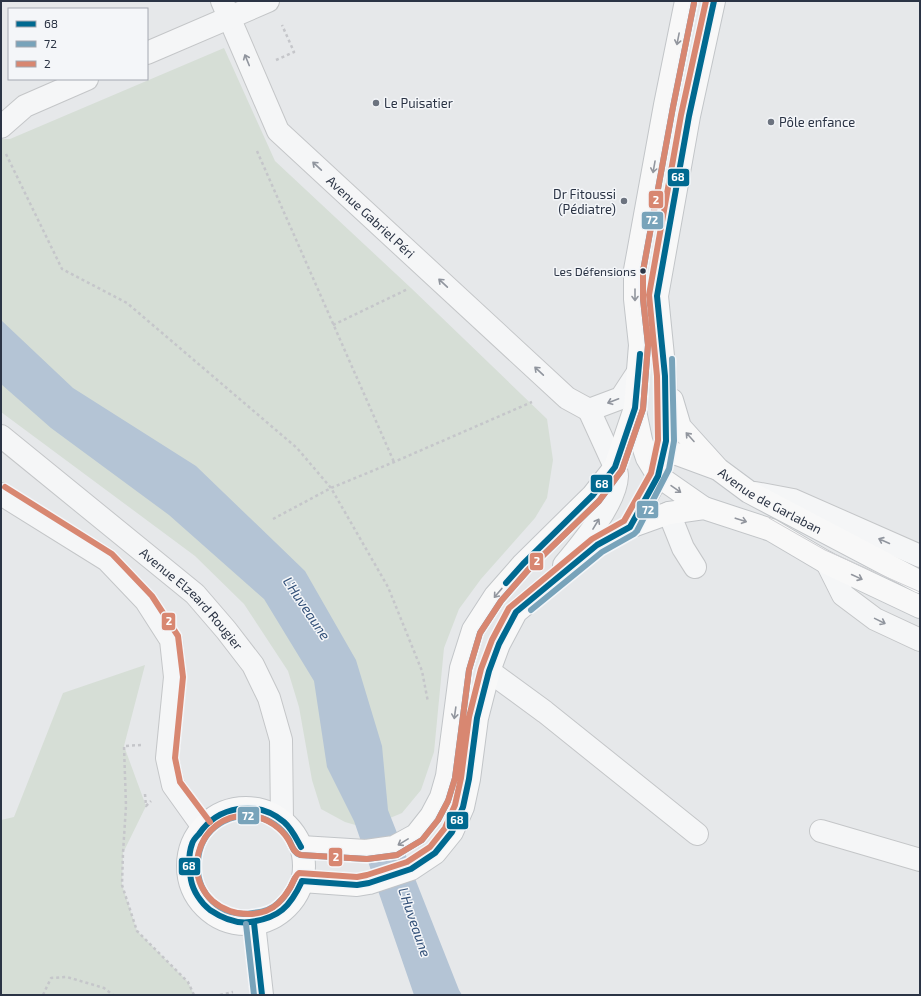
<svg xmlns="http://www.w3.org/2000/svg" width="921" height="996" viewBox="0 0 921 996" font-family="'Exo 2',sans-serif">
	<rect width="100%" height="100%" fill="#e6e8ea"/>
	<path fill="#d6ded6" d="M224,48l51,113 136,127 136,131 6,41 -6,38 -12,20 -54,61 -22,30 -15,39 -10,104 -13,38 -19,23 -36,15 -21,-6 -24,-13 -9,-29 -13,-73 -11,-36 -44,-67 -49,-48 -194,-144v-273h9z
		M145,665l-21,81 22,60 -23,47 -1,32 15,46 51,51 6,13h-193v-175l13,-3 49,-124z"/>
	<path fill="#b4c4d5" d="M1,320l72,68 123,78 109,105 51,89 26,86 6,64 71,180 3,5h-48l-60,-174 -27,-54 -13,-86 -50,-82 -95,-84 -118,-87 -50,-44z"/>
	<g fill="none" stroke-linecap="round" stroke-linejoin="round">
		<g stroke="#c4c6c8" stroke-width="24">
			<g id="minor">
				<path id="s1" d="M222,1l56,130 289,267 22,12 32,-12 17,-26"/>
				<path d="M147,53l121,-52"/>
				<path d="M1,127l24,-21 62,-27"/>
				<path id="s2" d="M1,436l194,158 31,36 27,35 16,33 12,42 1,80"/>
				<path d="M755,493l38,7 127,56"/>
				<path d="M1,494l106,66 39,41 25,39 4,37 -8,81 6,27 30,42"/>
				<path d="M669,513l14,35 12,19"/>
				<path d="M827,563l16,32 32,24 45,21"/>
				<path d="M564,565c17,-20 52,-62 53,-89 0,-3 -1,-6 -2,-9l-26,-57"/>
				<path d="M489,671l56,41 152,122"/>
				<path d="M821,831l99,29"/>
			</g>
		</g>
		<g stroke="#c2c5c8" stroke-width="24">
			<g id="major">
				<path id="s3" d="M672,400l8,27 38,42 31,23 171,90"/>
				<path d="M635,411l6,29 6,18 11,18 46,32"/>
				<path d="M650,453l27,1 38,14"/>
				<path d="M630,527l39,-14 35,-5 67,22 56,33 93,44"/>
				<circle cx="246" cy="866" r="58"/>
				<path d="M301,847l65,4 28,-4 22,-12 15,-19 10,-19 6,-21 14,-108 12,-38 22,-34 28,-32 70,-69 22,-28 20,-59 5,-63 -5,-46v-29l30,-165 21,-104"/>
				<path d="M302,881l55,4 12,-2 42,-14 24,-16 17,-21 11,-25 6,-28 8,-61 12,-47 10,-27 17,-32 81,-67 33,-18 28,-51 3,-9 5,-26 -1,-65 -8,-80 32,-180 25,-115"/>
				<path d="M254,923l8,72"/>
			</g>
		</g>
		<path stroke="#c5c6ca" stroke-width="2.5" stroke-dasharray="3 3" stroke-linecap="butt" d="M276,60l18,-8 -12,-27
			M257,151l137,311
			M6,154l56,115 65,34 170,145 34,40 57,99 34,84 6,31
			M333,325l75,-36
			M273,519l58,-31 63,-26 138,-60
			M141,745l-17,1 2,60 -3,47 -1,32 15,46 51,51 6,13
			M145,794l1,12 5,-5
			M43,995l8,-17 16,-1 37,11 9,7
			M220,995l13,-3"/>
		<use href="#minor" stroke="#f5f6f7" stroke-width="22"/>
		<use href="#major" stroke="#f8f8f8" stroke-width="22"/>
		<path stroke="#cecfd2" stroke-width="1" d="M769,518l56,32 95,42"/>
		<g stroke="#f4f6f9" stroke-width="9">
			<path id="bus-1" d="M506,583l17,-19 70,-69 22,-28 20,-59 5,-54
				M301,847c-5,-9 -9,-18 -17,-25 -27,-23 -66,-16 -85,12 -3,3 -6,6 -7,10 -4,11 -3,25 -1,36 2,11 10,23 19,30 12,8 26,14 40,12 29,-4 40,-15 52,-41
				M302,881l55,4 12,-2 42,-14 24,-16 17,-21 11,-25 6,-28 8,-61 12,-47 10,-27 17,-32 81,-67 33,-18 28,-51 8,-35 -1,-65 -8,-80 32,-180 25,-115
				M254,923l8,72"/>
		</g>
		<g stroke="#f4f6f9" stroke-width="9">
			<path id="bus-2" d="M531,610l71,-58 32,-18 3,-3 32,-62 5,-28 -2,-82
				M295,878c-4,9 -9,19 -17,25 -7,7 -15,9 -25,10 -32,6 -58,-20 -55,-52 1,-14 6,-25 17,-34 11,-9 29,-14 43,-10 12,3 23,11 30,21 4,6 4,14 12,17l67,4 30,-4 25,-15 16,-20 10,-19 7,-23 14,-108 11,-37 21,-32 28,-32 70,-68 23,-31 21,-61 5,-64 -5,-46v-28l30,-164 21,-104
				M246,924l8,71"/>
		</g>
		<g stroke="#f4f6f9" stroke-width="9">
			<path id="bus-3" d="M694,3l-21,104 -30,164v28l5,46 -5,64 -21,61 -23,31 -70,68 -28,32 -21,32 -11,37 -14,108 -7,23 -10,19 -16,20 -25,15 -30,4 -66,-4c-8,-2 -9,-10 -13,-16 -7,-11 -21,-21 -35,-23 -59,-7 -79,75 -23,95 11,4 25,4 36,0 11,-4 18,-13 24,-23 3,-5 4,-11 9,-15l58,4 10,-2 40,-13 23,-15 15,-19 10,-23 6,-27 8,-61 12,-48 11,-29 17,-32 83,-69 32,-18 27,-48 7,-33 -1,-64 -8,-81 32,-180 25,-114
				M5,487l107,67 40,42 26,40 5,41 -8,81 5,24 30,40"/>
		</g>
		<use href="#bus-1" stroke="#006990" stroke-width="6"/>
		<use href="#bus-2" stroke="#78a3ba" stroke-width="6"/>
		<use href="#bus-3" stroke="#d88771" stroke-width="6"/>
	</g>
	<defs><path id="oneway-shaft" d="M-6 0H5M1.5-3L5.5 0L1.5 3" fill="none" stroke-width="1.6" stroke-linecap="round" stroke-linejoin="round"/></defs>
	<g stroke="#92969e">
		<use href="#oneway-shaft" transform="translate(678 39) rotate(101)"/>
		<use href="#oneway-shaft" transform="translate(654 167) rotate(100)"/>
		<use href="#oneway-shaft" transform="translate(635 295) rotate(90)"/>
		<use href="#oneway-shaft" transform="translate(690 437) rotate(-132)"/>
		<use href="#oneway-shaft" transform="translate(676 489) rotate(35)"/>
		<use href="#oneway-shaft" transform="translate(741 520) rotate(18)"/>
		<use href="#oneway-shaft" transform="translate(857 577) rotate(25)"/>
		<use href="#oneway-shaft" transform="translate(498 593) rotate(130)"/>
		<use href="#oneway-shaft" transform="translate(455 713) rotate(98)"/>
		<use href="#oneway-shaft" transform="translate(403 842) rotate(149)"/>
	</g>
	<g stroke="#90959e">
		<use href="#oneway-shaft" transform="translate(247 60) rotate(-112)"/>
		<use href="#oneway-shaft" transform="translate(317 166) rotate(-137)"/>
		<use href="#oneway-shaft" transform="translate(443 283) rotate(-137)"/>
		<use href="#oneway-shaft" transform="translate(539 371) rotate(-137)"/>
		<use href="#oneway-shaft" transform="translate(613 401) rotate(159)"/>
		<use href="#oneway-shaft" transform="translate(596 524) rotate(-59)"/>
		<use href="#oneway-shaft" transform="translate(884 541) rotate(-156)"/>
		<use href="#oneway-shaft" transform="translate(880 621) rotate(26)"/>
	</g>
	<g fill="#6c737f" stroke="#f4f6f9" stroke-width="1.5">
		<circle cx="376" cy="103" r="4"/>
		<circle cx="771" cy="122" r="4"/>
		<circle cx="624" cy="201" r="4"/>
	</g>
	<circle fill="#2b3445" stroke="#f4f6f9" stroke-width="1.5" cx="643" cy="271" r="3.5"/>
	<g text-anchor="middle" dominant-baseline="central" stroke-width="3" stroke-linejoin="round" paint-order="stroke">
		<g font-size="12" fill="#2b3445" stroke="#f4f6f9" text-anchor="end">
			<text x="636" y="271">Les Défensions</text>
		</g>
		<g font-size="13" fill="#2b3445" stroke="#f4f6f9" text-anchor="start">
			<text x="384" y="103">Le Puisatier</text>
			<text x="779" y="122">Pôle enfance</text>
			<text x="616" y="194" text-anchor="end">Dr Fitoussi<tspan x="616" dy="15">(Pédiatre)</tspan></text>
		</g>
		<g font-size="13" fill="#2b3445" stroke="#f4f6f9">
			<text stroke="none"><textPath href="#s1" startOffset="268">Avenue Gabriel Péri</textPath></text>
			<text stroke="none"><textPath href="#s3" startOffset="146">Avenue de Garlaban</textPath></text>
			<text stroke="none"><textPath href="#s2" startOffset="251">Avenue Elzeard Rougier</textPath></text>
		</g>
		<g font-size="14" font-style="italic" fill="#34527a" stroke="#f4f6f9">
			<text transform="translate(307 608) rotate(56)">L'Huveaune</text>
			<text transform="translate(415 922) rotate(71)">L'Huveaune</text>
		</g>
	</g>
	<g stroke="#f4f6f9" stroke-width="1.5">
		<rect x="667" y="168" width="23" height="19" rx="4" fill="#006990"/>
		<rect x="648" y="190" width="16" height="19" rx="4" fill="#d88771"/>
		<rect x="641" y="211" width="23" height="19" rx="4" fill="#78a3ba"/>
		<rect x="590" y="474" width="23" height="19" rx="4" fill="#006990"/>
		<rect x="636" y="500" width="23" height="19" rx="4" fill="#78a3ba"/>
		<rect x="529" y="552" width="15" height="19" rx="4" fill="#d88771"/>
		<rect x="161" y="612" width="15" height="19" rx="4" fill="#d88771"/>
		<rect x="237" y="806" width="23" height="19" rx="4" fill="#78a3ba"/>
		<rect x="446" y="811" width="23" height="19" rx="4" fill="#006990"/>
		<rect x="328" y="847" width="15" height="20" rx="4" fill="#d88771"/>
		<rect x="178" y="857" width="23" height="19" rx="4" fill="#006990"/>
	</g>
	<g font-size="11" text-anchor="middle" font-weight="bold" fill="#fff">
		<text x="678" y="181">68</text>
		<text x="656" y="204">2</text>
		<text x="652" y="224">72</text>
		<text x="602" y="488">68</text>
		<text x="648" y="514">72</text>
		<text x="537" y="565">2</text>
		<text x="169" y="625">2</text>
		<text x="248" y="820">72</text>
		<text x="457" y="824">68</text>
		<text x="336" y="861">2</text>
		<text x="189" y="870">68</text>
	</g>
	<rect width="921" height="996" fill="none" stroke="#2b3445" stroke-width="4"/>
	<rect x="8" y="8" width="140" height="72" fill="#f4f6f9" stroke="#a4a8b1"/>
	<rect x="16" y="21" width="20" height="6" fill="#006990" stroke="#a4a8b1"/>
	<text x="44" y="28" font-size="12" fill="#2b3445">68</text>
	<rect x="16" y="41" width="20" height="6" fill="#78a3ba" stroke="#a4a8b1"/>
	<text x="44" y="48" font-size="12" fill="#2b3445">72</text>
	<rect x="16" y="61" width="20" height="6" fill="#d88771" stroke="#a4a8b1"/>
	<text x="44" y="68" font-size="12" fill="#2b3445">2</text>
</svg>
